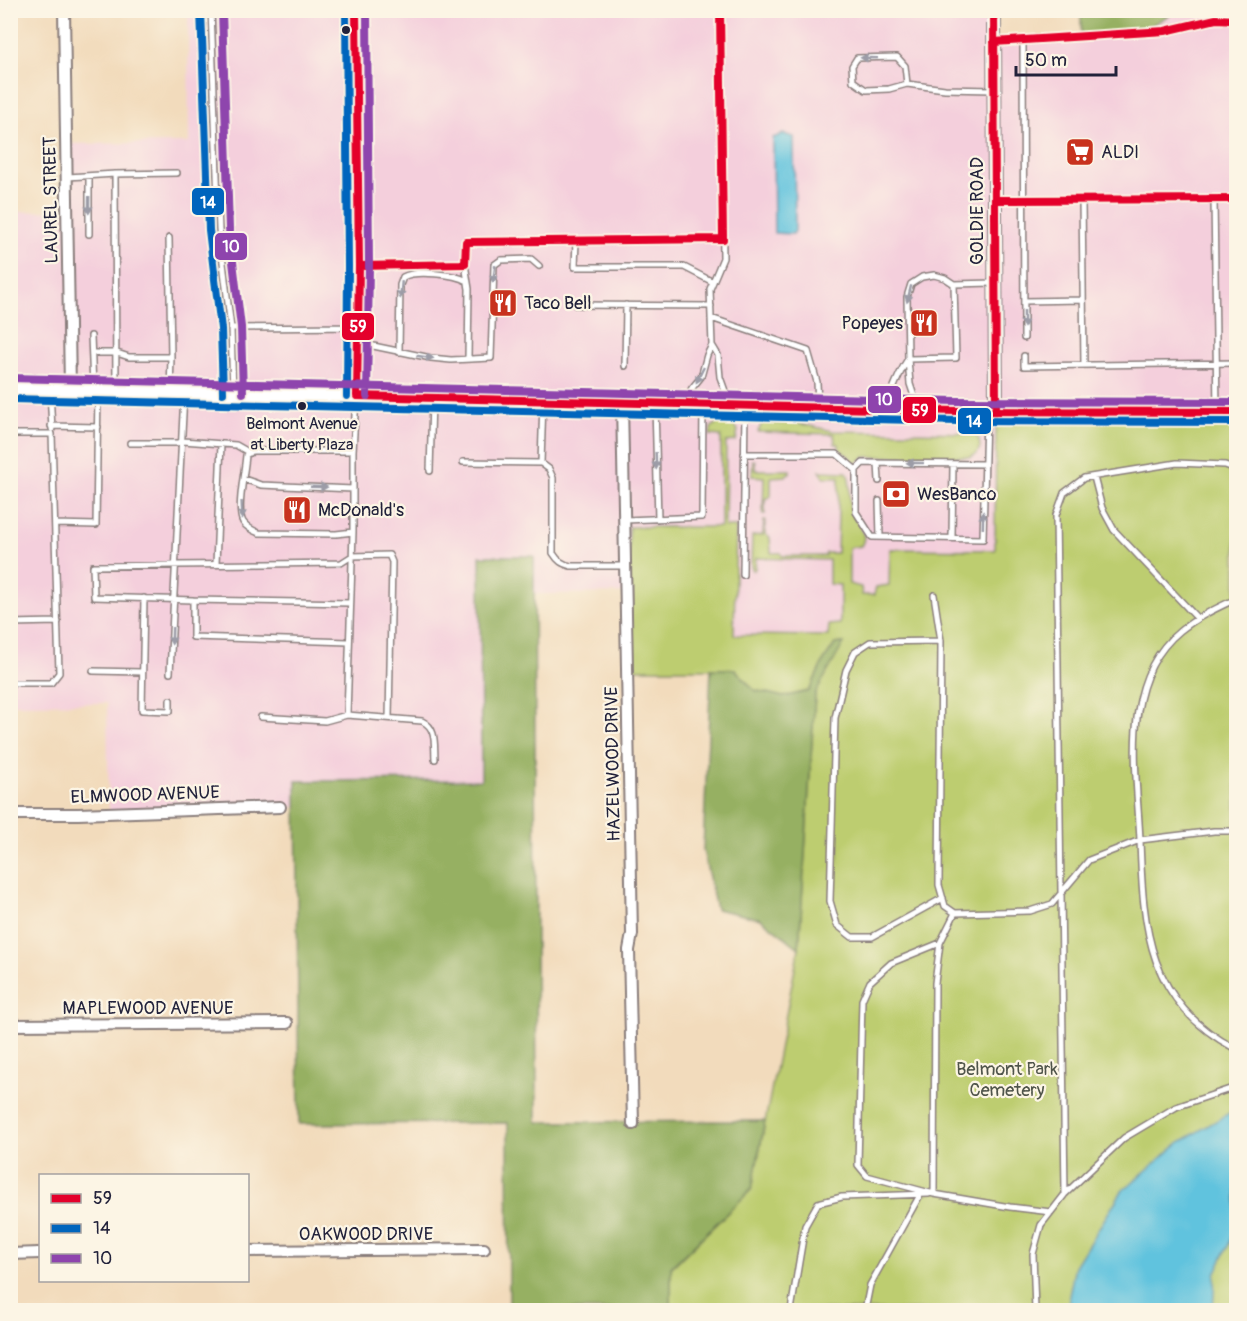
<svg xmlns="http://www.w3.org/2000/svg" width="1247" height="1321" viewBox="0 0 1247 1321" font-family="Pangolin,sans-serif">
	<rect width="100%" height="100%" fill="#fcf5e5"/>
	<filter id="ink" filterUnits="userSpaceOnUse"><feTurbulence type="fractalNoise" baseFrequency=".0167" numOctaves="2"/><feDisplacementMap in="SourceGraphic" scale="12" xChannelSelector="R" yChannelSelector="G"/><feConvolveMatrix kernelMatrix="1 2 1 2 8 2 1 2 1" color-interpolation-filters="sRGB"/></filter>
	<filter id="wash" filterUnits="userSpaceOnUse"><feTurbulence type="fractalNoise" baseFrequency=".008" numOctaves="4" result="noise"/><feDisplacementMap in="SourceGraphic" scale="24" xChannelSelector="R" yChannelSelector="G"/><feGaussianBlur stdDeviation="1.35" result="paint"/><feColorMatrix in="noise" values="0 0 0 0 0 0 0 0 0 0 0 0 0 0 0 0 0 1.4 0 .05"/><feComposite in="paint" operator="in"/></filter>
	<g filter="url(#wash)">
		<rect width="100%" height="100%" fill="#f2dbbc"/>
		<path fill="#f4cfdc" d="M994,10v32l87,-5 95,-26h60v401l-241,138 -101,-1v54l-50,40 -15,26h-201l-2,-76 -92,1 -1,-38h-53l1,224 -184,1v26l-188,6 -2,-110 -96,1 -1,-492 58,-1 -1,-67 122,-1 -1,-132z"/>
		<path fill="#bdcd6f" stroke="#707855" stroke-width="1.5" d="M996,411l240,1v898h-565v-42l81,-79 47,-241 16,-254 28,-51 -8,1 -12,18 -14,29 -26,6 -29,-7 -19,-21h-107l1,-142h92v-91l-11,-1 1,-7 7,-6h13l7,8 -2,11 -10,1 -1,85h11l-2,108 94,1 1,-11 11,-1v-39l-11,-1v-24l-73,-2 -1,11 -2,2 -2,-5 1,-30 11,-1 1,-15h1v14l5,4 1,15h10l1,3h43l1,-3h11l2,-76h-15l-4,-6 27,1c6,12 0,26 4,39 4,12 19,23 10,35l-12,2v36l12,3 1,8h12l2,-8 13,-2 1,-36 105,1z
			M762,423h35l36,8 139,2 7,6 1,8 -3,7 -7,3h-106l-9,7 -5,-7 -11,-8v-5h-4l-1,-10 -76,-2z
			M753,460l2,1v9h35v3l-3,1 -1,2 -15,1v19l-6,3v15h-2l1,-37 -12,-1z"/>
		<path fill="#96b062" stroke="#5c694e" stroke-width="1.5" d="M1081,11h95l-37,22 -58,4z
			M480,556h54l3,566 228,-1 -13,68 -81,78v43h-162l-1,-187 -209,1 -3,-343 185,-1z
			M844,643l-29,51 -16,254 -38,-29 -45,-10 -13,-59 8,-181h24l19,21 29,7 26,-6 14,-29 12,-18z"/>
		<path fill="#60c3de" stroke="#41728c" stroke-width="1.5" d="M783,134l11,3 1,94 -2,3 -19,-1 -1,-95z
			M1236,1109v120l-21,45 -2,36h-144v-14l6,-30 47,-75 58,-49z"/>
	</g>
	<g filter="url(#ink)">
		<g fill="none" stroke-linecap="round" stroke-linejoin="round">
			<g stroke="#8a7e7c" stroke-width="8">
				<path id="service" d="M211,10l8,220 12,98 2,64
					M720,10l3,248 -13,31 2,56 6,10 2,22 9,25
					M1023,41l1,297
					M996,42l169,-11 51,-12 20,1
					M907,84l-2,-18 -8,-9 -40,1 -5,8 1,15 13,9 23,-1 18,-5 38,5 47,1
					M68,177l47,-3
					M1214,199l3,211
					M995,200l241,-1
					M1082,200l2,165
					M89,234v-58
					M576,241l-1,26h109l29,15
					M359,266l106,-2
					M1024,301l59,-1
					M576,305l135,1
					M711,318l97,33 9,31 1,23
					M231,328l128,-1
					M91,336l2,52
					M359,343l72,15 20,2 40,-2 3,-93 7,-5 30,-1 8,7
					M399,352l1,-67 3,-8c12,-7 52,-3 64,4
					M92,353h25l12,4h42l-2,-119
					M1024,356v10l212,-3
					M468,359l1,-70 -4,-25 1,-22 257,-3
					M908,359l48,-1 -2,-74
					M625,366l1,-61
					M116,389l-1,-215 62,-1
					M50,391l2,38
					M170,392l1,-35
					M543,401l-2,62 8,6 4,9v75c5,8 9,11 18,13h53
					M684,401l8,-13 9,-11 6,-22 5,-10
					M655,405l3,114
					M886,406c7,-16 12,-32 22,-47
					M918,408l-8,-24 -2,-25 -1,-62 4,-13 11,-7 12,-2 11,3 9,6 39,-1
					M51,426l47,1
					M10,434h42l7,239 -8,10h-41
					M130,443h47l6,-2 53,4 14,8
					M353,451h-101l-6,4c-1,16 -10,55 -3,67 4,6 11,9 16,11l77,1 17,-2
					M744,454h93l19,16v42l16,25 111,2 3,-125
					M463,462l78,1
					M878,463l1,18
					M856,470l7,-7 121,1
					M430,471l2,-70
					M1094,477l8,31 12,22 83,88
					M244,479l17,6 92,4
					M879,501l1,36
					M625,520l77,-3 1,-112
					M55,524l41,1 2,-133
					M952,538l1,-74
					M216,564l5,-120
					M743,575l2,-168
					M934,595l7,46 -2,244 6,21 10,7 75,-2 22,-7 37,-44 51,-20c3,90 8,163 96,209
					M144,598l-2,112 28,1v-11
					M1236,599c-19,9 -39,18 -56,32 -61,50 -43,140 -40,209l74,-9h22
					M193,600l-99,-3 -1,-31 248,-3 11,-7 37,-1 3,7 -3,156
					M10,623l48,-1
					M941,641l-71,1 -15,10 -9,18 -11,48 -5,183 7,24 15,12h20l71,-39
					M349,642l-156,-5v-37l157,3
					M93,671l49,1
					M170,673l14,-279
					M347,715l6,-183v-81l6,-108 -3,-333
					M261,717l64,4 22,-6 75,6c15,7 12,23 13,38
					M955,913l-15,30 -5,40 -1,211 76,13 41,5
					M934,1194l-67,-18 -9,-11 4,-165 8,-18 21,-19 49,-20
					M1065,1194l-9,-679 8,-22 20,-15 93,-15 48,2 11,4
					M791,1310l14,-84 13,-23 24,-6 87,-3
					M865,1310l5,-25 50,-90
					M1035,1310l-2,-56 8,-29 24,-31 59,-56 52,-31 60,-20"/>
			</g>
			<g stroke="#8a7e7c" stroke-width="14">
				<path id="minor" d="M64,10l6,379
					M622,402l10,532 -3,16 4,174
					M10,814h68l202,-7
					M10,1025l277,-2
					M248,1251l236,-2
					M10,1254l30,-1"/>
			</g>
			<g stroke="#8a7e7c" stroke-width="16">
				<path id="tertiary" d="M994,10l2,401"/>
			</g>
			<g stroke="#8a7e7c" stroke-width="18">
				<path id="secondary" d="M10,388l947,23 279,1"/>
			</g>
			<use href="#service" stroke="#fff" stroke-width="5"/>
			<use href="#minor" stroke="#fff" stroke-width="10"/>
			<use href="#tertiary" stroke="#fff" stroke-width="14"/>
			<use href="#secondary" stroke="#fff" stroke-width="15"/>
			<g stroke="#fcf5e5" stroke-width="12">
				<path id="bus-1" d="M356,10l3,256 -2,130 600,15 279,1
					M994,10l2,401
					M994,42l171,-11 51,-12 20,1
					M995,200l241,-1
					M359,266l106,-2 1,-22 257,-3 -3,-229"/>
			</g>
			<g stroke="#fcf5e5" stroke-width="12">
				<path id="bus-2" d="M201,10l8,220 12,99 2,64
					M346,10l2,256 -1,130
					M10,399l947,22 279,1"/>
			</g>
			<g stroke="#fcf5e5" stroke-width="12">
				<path id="bus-3" d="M222,10l7,219 12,98 2,66
					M367,10l2,256 -2,130
					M10,378l947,23 279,1"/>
			</g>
			<use href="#bus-1" stroke="#e4002b" stroke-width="8"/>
			<use href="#bus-2" stroke="#0065bd" stroke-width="8"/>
			<use href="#bus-3" stroke="#8e44ad" stroke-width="8"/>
		</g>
		<defs><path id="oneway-solid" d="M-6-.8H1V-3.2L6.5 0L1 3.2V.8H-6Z" transform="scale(1.5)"/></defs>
		<g fill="#9c9ca7">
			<use href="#oneway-solid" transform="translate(869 58) rotate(-179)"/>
			<use href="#oneway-solid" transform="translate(89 205) rotate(91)"/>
			<use href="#oneway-solid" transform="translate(494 274) rotate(98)"/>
			<use href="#oneway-solid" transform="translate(401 290) rotate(95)"/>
			<use href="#oneway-solid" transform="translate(909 294) rotate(104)"/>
			<use href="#oneway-solid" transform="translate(1024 319) rotate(90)"/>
			<use href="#oneway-solid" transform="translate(425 357) rotate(9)"/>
			<use href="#oneway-solid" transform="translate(700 375) rotate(116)"/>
			<use href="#oneway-solid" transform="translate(656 461) rotate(88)"/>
			<use href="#oneway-solid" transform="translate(915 463) rotate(-179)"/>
			<use href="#oneway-solid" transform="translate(319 487) rotate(2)"/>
			<use href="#oneway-solid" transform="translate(242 510) rotate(87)"/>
			<use href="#oneway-solid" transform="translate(983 520) rotate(-89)"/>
			<use href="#oneway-solid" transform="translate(172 636) rotate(92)"/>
		</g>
	</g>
	<defs>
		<g id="supermarket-square" transform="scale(1.5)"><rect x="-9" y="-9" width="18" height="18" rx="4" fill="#c8321e" stroke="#fcf5e5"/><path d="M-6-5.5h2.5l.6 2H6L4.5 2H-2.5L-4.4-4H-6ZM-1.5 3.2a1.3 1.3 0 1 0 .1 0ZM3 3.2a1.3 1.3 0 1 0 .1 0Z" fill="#fff"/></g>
		<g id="restaurant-square" transform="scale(1.5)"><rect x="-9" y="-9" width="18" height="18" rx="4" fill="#c8321e" stroke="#fcf5e5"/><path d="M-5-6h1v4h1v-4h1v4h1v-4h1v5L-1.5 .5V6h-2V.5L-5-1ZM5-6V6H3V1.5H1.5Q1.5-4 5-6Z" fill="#fff"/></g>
		<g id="bank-square" transform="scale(1.5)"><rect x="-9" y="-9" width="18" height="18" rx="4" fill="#c8321e" stroke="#fcf5e5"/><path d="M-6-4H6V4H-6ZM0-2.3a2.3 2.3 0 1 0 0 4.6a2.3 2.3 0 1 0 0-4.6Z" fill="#fff"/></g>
	</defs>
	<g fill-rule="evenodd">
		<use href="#supermarket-square" x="1080" y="152"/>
		<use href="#restaurant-square" x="503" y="303"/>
		<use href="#restaurant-square" x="924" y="323"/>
		<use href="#bank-square" x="896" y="494"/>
		<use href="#restaurant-square" x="297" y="510"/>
	</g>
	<g fill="#22223b" stroke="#fcf5e5" stroke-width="2">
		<circle cx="346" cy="30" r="5"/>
		<circle cx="302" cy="406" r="5"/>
	</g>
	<g text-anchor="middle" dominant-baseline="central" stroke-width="4.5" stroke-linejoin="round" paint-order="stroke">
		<g font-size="16" fill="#22223b" stroke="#fcf5e5">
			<text x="302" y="424">Belmont Avenue<tspan x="302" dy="21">at Liberty Plaza</tspan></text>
		</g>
		<g font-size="18" fill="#22223b" stroke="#fcf5e5" text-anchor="start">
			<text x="1101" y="152">ALDI</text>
			<text x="524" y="303">Taco Bell</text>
			<text x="903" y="323" text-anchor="end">Popeyes</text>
			<text x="917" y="494">WesBanco</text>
			<text x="318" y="510">McDonald's</text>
		</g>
		<g font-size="18" fill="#22223b" stroke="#fcf5e5">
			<text transform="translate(51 200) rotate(-91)">LAUREL STREET</text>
			<text transform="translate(977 211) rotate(-90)">GOLDIE ROAD</text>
			<text transform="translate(613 764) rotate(-91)">HAZELWOOD DRIVE</text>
			<text transform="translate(145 795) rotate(-2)">ELMWOOD AVENUE</text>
			<text x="148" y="1008">MAPLEWOOD AVENUE</text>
			<text x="366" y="1234">OAKWOOD DRIVE</text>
		</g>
		<g font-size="18" fill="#50554b" stroke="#fcf5e5">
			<text x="1007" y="1069">Belmont Park<tspan x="1007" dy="21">Cemetery</tspan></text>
		</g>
	</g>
	<g stroke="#fcf5e5" stroke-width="2">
		<rect x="191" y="187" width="34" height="29" rx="6" fill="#0065bd"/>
		<rect x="214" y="232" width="34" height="29" rx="6" fill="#8e44ad"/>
		<rect x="341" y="312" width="34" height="29" rx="6" fill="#e4002b"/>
		<rect x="867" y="385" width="35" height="29" rx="6" fill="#8e44ad"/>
		<rect x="902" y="396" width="35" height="28" rx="6" fill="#e4002b"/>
		<rect x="957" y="407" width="35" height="28" rx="6" fill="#0065bd"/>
	</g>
	<g font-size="16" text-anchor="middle" font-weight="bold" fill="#fff">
		<text x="208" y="208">14</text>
		<text x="231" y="252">10</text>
		<text x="358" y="332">59</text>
		<text x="884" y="405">10</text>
		<text x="920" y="416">59</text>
		<text x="974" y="427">14</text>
	</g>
	<rect width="1247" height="1321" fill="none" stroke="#fcf5e5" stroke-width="36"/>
	<rect x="39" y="1174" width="210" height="108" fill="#fcf5e5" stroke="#a5a1a1" stroke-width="1.5"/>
	<rect x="51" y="1194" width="30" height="9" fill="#e4002b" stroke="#a5a1a1" stroke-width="1.5"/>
	<text x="93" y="1204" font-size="18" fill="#22223b">59</text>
	<rect x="51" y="1224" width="30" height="9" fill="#0065bd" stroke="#a5a1a1" stroke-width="1.5"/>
	<text x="93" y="1234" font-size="18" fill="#22223b">14</text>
	<rect x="51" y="1254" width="30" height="9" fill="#8e44ad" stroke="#a5a1a1" stroke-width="1.5"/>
	<text x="93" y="1264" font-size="18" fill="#22223b">10</text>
	<path d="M1016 66v9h100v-9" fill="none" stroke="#22223b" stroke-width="3"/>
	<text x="1025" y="66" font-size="18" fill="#22223b" stroke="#fcf5e5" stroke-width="4.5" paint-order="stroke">50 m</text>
</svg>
